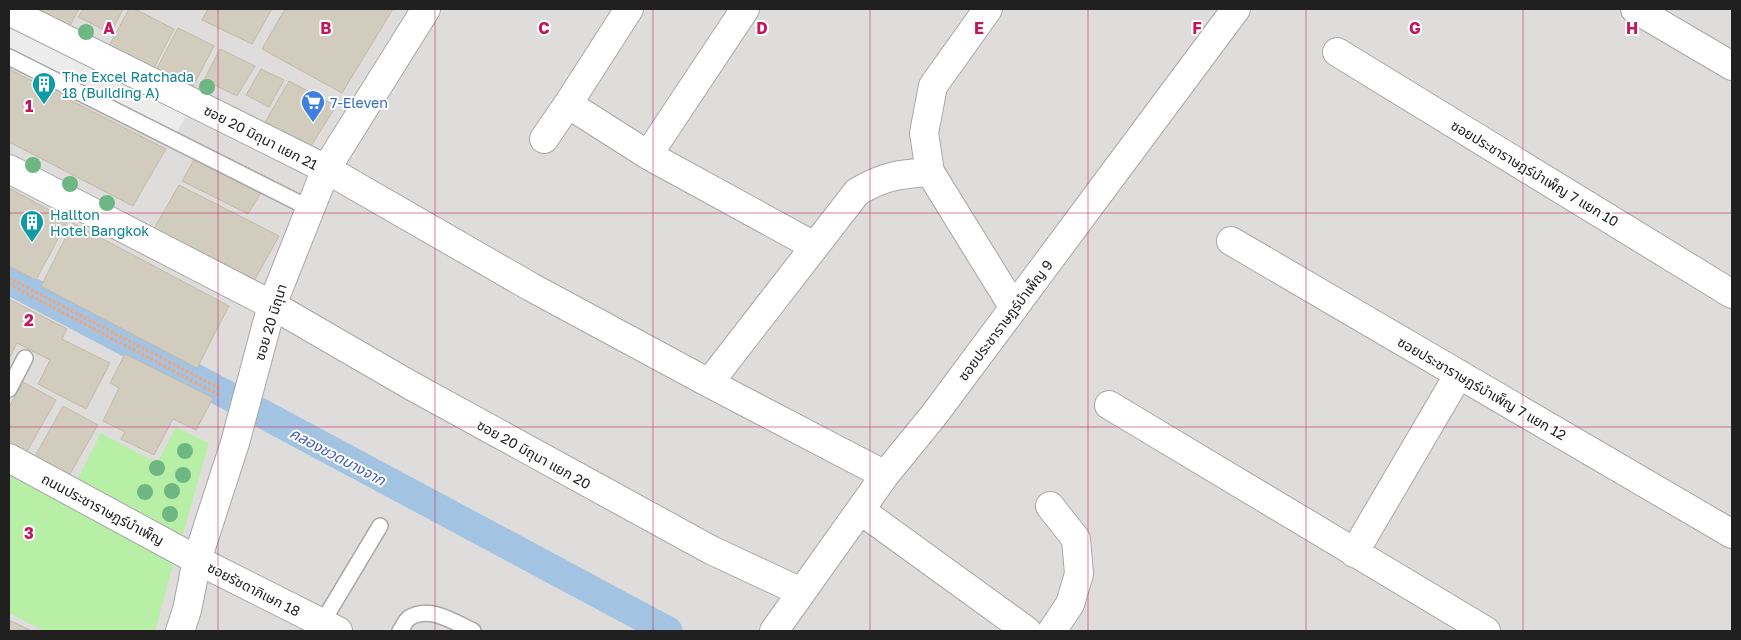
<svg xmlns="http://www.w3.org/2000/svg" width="1741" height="640" viewBox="0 0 1741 640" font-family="'Golos Text','Noto Sans Thai',sans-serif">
	<rect width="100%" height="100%" fill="#f1f0e5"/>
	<path fill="#dedddc" d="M9,9h1723v622h-1723z"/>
	<path fill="#b7efa7" d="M176,427l33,16 -28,98 -106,-57 26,-51 56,30z
		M9,473l165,88 -19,70h-110l-36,-18z"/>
	<path fill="#ececec" d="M9,22l179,90 -12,22 -167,-84z"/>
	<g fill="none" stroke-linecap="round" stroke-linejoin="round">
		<path stroke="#a2c3e2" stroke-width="29" d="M9,280l239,126 420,225"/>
	</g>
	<path fill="#d1ccbe" stroke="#c4bba6" d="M27,9h52l-13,24z
		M83,9h40l-12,24 -33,-16z
		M129,9h6l39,20 -21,41 -45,-22z
		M208,9h64l-20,35 -50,-24z
		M285,9h108l-51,84 -80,-44z
		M178,28l36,18 -24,46 -36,-18z
		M220,49l35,17 -18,30 -33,-16z
		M9,69l157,80 -33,57 -124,-64z
		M261,69l23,11 -15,27 -23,-12z
		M289,81l47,25 -27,43 -46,-23z
		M195,158l67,33 -14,23 -66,-33z
		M179,185l100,51 -26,47 -101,-51z
		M9,188l59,32 -32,60 -27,-14z
		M73,223l156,83 -32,62 -156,-82z
		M9,299l58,30 -5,10 48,24 -24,46 -48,-25 12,-24 -33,-17 -8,16z
		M125,354l88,44 -17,32 -23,-11 -19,36 -33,-16 4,-7 -22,-11 16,-33 -9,-5z
		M23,382l33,18 -31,55 -16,-9v-39z
		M63,406l35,19 -31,54 -34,-19z
		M9,620l23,11h-23z"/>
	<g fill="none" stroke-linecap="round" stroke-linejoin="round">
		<g stroke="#a7a7a7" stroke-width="18">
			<path id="service" d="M9,57l302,152
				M9,389l16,-31
				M322,623l58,-97
				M400,631c3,-4 5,-10 9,-13 21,-13 45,4 64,13"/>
		</g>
		<g stroke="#a7a7a7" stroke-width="30">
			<path id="minor" d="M988,9l-55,77 -9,47 6,39 84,136
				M1635,9l97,57
				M9,11l317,158 205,118 178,96 176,92
				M1337,52l395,242
				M568,104l80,51 166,91
				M544,139l24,-35 61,-95
				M648,155l97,-146
				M9,169l263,136 138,80 301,165 90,42
				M1231,241l501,293
				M709,383l148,-191c27,-16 42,-18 73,-20
				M1109,405l377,226
				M1050,506l26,33 3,35 -9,30 -18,27
				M860,510l167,121
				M1354,553l105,-179
				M774,631l111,-156 49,-60 302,-406"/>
		</g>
		<g stroke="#a7a7a7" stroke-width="30">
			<path id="tertiary" d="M9,458l188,102 141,71
				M180,631l7,-21 10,-50 38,-117 37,-138 54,-136 100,-160"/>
		</g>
		<path stroke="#ffa068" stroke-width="3" stroke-dasharray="2.5 2.5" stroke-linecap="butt" d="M9,278l212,111
			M9,284l210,111"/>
		<use href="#service" stroke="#fff" stroke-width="15"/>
		<use href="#minor" stroke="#fff" stroke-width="28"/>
		<use href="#tertiary" stroke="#fff" stroke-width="28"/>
	</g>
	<g fill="#6eb782">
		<circle cx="86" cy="32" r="8"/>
		<circle cx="207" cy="87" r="8"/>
		<circle cx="33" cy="165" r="8"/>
		<circle cx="70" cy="184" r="8"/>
		<circle cx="107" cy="203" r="8"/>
		<circle cx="185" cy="451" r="8"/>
		<circle cx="157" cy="468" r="8"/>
		<circle cx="183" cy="475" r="8"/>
		<circle cx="172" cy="491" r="8"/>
		<circle cx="145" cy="492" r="8"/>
		<circle cx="170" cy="514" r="8"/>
	</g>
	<path fill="none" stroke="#c2185b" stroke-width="1" stroke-opacity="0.55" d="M218,9v622M435,9v622M653,9v622M870,9v622M1088,9v622M1306,9v622M1523,9v622M9,213h1723M9,427h1723"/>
	<defs>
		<g id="building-pin" transform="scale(1.25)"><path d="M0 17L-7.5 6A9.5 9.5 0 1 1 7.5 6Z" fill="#0f9aa8" stroke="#fff"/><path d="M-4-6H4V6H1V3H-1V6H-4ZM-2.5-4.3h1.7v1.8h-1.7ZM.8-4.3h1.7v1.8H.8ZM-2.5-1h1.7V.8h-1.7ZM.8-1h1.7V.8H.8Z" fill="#fff"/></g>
		<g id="supermarket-pin" transform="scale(1.25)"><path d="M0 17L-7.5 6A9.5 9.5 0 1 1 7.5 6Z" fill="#3f7fe0" stroke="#fff"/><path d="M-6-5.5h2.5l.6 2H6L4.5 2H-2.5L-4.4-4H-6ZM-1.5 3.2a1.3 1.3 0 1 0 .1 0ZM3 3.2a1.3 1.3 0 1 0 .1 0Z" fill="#fff"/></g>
	</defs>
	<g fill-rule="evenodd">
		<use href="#building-pin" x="44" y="84"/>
		<use href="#supermarket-pin" x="313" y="102"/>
		<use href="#building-pin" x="32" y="222"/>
	</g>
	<g text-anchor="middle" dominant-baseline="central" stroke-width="4" stroke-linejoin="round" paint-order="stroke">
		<g font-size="14" fill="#0d838f" stroke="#fff" text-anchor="start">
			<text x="62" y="76">The Excel Ratchada<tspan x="62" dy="16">18 (Building A)</tspan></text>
			<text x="50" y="214">Hallton<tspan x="50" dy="16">Hotel Bangkok</tspan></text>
		</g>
		<g font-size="14" fill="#366cbe" stroke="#fff" text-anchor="start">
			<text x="330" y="102">7-Eleven</text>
		</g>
		<g font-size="14" fill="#202020" stroke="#fff">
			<text transform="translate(261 137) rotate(27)">ซอย 20 มิถุนา แยก 21</text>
			<text transform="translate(1535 173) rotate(31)">ซอยประชาราษฎร์บำเพ็ญ 7 แยก 10</text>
			<text transform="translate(1005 320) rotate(-53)">ซอยประชาราษฎร์บำเพ็ญ 9</text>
			<text transform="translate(270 322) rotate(-73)">ซอย 20 มิถุนา</text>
			<text transform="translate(1482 388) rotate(30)">ซอยประชาราษฎร์บำเพ็ญ 7 แยก 12</text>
			<text transform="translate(534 454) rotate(29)">ซอย 20 มิถุนา แยก 20</text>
			<text transform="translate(103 509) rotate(28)">ถนนประชาราษฎร์บำเพ็ญ</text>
			<text transform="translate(254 589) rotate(27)">ซอยรัชดาภิเษก 18</text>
		</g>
		<g font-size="15" font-style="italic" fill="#435eb8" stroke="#fff">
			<text transform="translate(338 456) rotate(28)">คลองชวดบางจาก</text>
		</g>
	</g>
	<g font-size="16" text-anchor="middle" font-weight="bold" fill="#c2185b" stroke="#fff" stroke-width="4" stroke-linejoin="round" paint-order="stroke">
		<text x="109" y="34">A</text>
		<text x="326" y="34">B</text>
		<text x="544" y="34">C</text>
		<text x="762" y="34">D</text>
		<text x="979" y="34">E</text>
		<text x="1197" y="34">F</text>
		<text x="1415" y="34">G</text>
		<text x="1632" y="34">H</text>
		<text x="29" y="112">1</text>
		<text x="29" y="326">2</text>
		<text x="29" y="539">3</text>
	</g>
	<rect width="1741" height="640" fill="none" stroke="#202020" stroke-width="20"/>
</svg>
